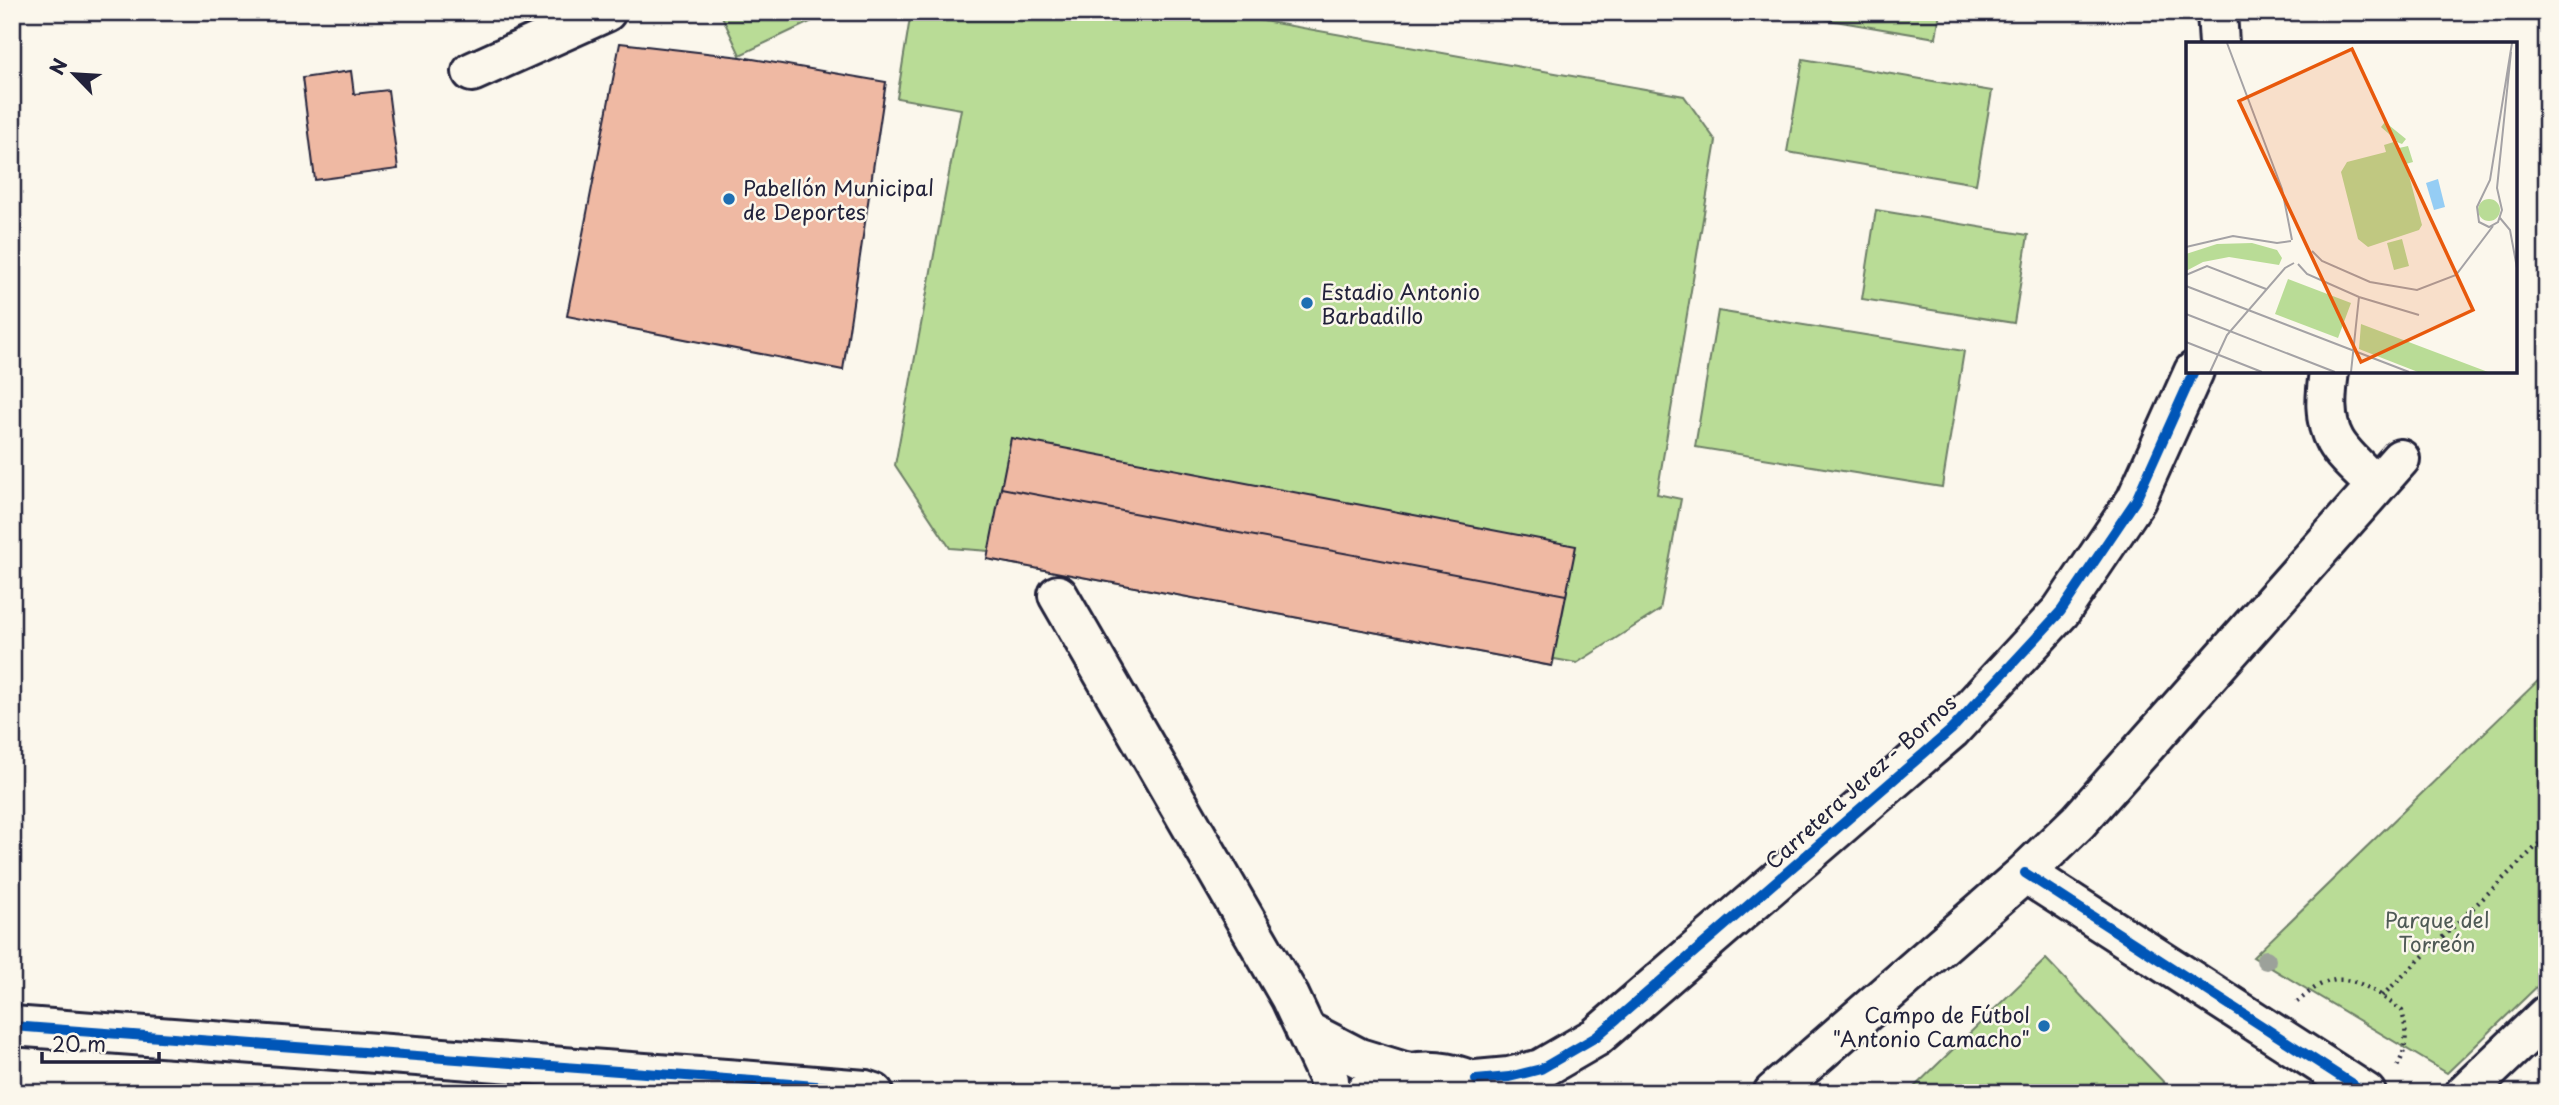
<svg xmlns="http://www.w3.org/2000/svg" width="2559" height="1105" viewBox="0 0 2559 1105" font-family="'Playpen Sans',sans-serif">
	<rect width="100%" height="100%" fill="#fbf7ec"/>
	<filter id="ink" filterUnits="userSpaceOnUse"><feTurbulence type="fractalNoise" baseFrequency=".0143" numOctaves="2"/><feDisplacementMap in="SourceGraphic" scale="14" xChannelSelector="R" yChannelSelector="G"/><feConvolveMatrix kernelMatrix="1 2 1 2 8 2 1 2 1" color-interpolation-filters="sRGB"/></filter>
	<g filter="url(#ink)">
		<path fill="#b9dc96" stroke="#6e7f68" stroke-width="2" d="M720,12h111l-91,43z
			M911,12h302l471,84 32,45 -59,353 24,5 -21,111 -83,53 -23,-4 -2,7 -565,-107 2,-8 -39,-3 -55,-83 66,-356 -64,-11z
			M1782,12h158l-4,26z
			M1803,59l189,32 -16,93 -189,-32z
			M1876,210l152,25 -14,88 -152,-24z
			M1718,311l246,40 -22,136 -247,-40z
			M2547,672v305l-100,96 -194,-116z
			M2046,959l128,134h-266z"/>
		<path fill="#efb9a3" stroke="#22223b" stroke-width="2" d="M620,43l121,14 145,25 -43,288 -276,-54z
			M351,71l3,23 34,-4 10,79 -83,11 -13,-102z
			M1011,438l565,108 -24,120 -565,-107z
			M1001,488l565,107 -14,71 -565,-107z"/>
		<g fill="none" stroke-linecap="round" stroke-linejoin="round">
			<g stroke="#22223b" stroke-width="44">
				<path id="minor" d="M2217,12l2,32
					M472,72l134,-60
					M2329,371c-3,23 -6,49 6,70 9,16 28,31 41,45
					M1058,595l232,402 39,83v13
					M2025,873l341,220
					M12,1026l741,55 112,9 9,3
					M1305,1030l54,28 49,15
					M1476,1080l33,-3 32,-8 55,-32 355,-307 110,-119 75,-111 58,-129
					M1364,1093c42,-30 89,-27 131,0
					M1773,1093l252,-220 54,-52 321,-362
					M2465,1093l82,-78"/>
			</g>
			<path stroke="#22223b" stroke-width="4.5" stroke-dasharray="2 5" stroke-linecap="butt" d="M2382,996l165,-160
				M2297,1002c8,-6 17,-15 27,-19 29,-12 57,12 78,28 5,20 6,39 -6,57"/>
			<use href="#minor" stroke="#fbf7ec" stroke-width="38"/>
			<g stroke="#fbf7ec" stroke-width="15">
				<path id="cycleway" d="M2025,873l341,220
					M12,1026l741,55 112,9 9,3
					M1476,1080l33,-3 32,-8 55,-32 355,-307 110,-119 75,-111 58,-129"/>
			</g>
			<use href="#cycleway" stroke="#0057b8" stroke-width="10"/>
		</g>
		<circle fill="#9ca19a" cx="2266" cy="960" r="10"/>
	</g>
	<g fill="#1f6fb2" stroke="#fbf7ec" stroke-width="2.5">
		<circle cx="729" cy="199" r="7"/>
		<circle cx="1307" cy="303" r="7"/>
		<circle cx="2044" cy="1026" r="7"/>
	</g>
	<g text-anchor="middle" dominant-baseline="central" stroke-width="5" stroke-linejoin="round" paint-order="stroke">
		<g font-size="21" fill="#22223b" stroke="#fbf7ec" text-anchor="start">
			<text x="743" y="187">Pabellón Municipal<tspan x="743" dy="24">de Deportes</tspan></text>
			<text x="1321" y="291">Estadio Antonio<tspan x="1321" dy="24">Barbadillo</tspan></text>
			<text x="2030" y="1014" text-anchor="end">Campo de Fútbol<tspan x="2030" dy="24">"Antonio Camacho"</tspan></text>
		</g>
		<g font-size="21" fill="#22223b" stroke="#fbf7ec">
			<text transform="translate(1860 781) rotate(-42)">Carretera Jerez - Bornos</text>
		</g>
		<g font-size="21" fill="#4f5a56" stroke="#fbf7ec">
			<text x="2437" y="919">Parque del<tspan x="2437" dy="24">Torreón</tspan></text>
		</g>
	</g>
	<g transform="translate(2186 42)">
		<rect width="331" height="331" fill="#fbf7ec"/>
		<path d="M199,80l21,17 -4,5 -5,-2 2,6 9,-2 5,16 -7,2 16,61 -3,5 -51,17 -10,-8 -17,-67 6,-10 39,-10 -2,-7 13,-4 -16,-14zM292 168a11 11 0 1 1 22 0a11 11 0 1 1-22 0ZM216,197l7,27 -15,4 -7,-27zM66,201l25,7 5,8 -3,7 -50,-8 -26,5 -17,9v-17l31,-10zM102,237l63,24 -13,35 -63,-24zM175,282l127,48h-70l-59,-23z" fill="#b9dc96"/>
		<path d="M252,137l7,28 -11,3 -8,-27z" fill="#95cdf4"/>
		<path fill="none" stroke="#a4a2a5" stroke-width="2" d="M41,1l55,146 10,51M325,10l-14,136 5,22 -4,12 -9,5 -10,-5 -2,-15 13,-27 22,-137M314,176l10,12 7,38M0,205l47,-11 44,7 14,-2M126,209l10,10 48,21 47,8 39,-15 37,-49M112,222l9,10 52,23 60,18M0,233l21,-9 59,23M0,244l223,86M0,272l149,58M0,300l76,30M24,330l17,-37 58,-67 9,-5M165,330l8,-75"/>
		<path fill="#e8590c" fill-opacity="0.15" stroke="#e8590c" stroke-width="3.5" d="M166,7l121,261 -112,52 -122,-261z"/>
		<rect width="331" height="331" fill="none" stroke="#22223b" stroke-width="3.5"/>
	</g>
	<rect width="2559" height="1105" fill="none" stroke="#fbf7ec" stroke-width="42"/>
	<rect x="21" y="21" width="2517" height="1063" fill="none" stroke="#22223b" stroke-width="2.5" filter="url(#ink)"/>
	<g transform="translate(74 74) rotate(295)" stroke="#fbf7ec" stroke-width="5" paint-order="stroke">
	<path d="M0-5L12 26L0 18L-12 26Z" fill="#22223b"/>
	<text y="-10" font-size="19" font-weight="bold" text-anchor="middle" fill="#22223b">N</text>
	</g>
	<path d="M42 1052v10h117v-10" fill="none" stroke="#22223b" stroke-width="3.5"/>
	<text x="52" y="1052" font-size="21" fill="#22223b" stroke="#fbf7ec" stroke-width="5" paint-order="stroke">20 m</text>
</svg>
